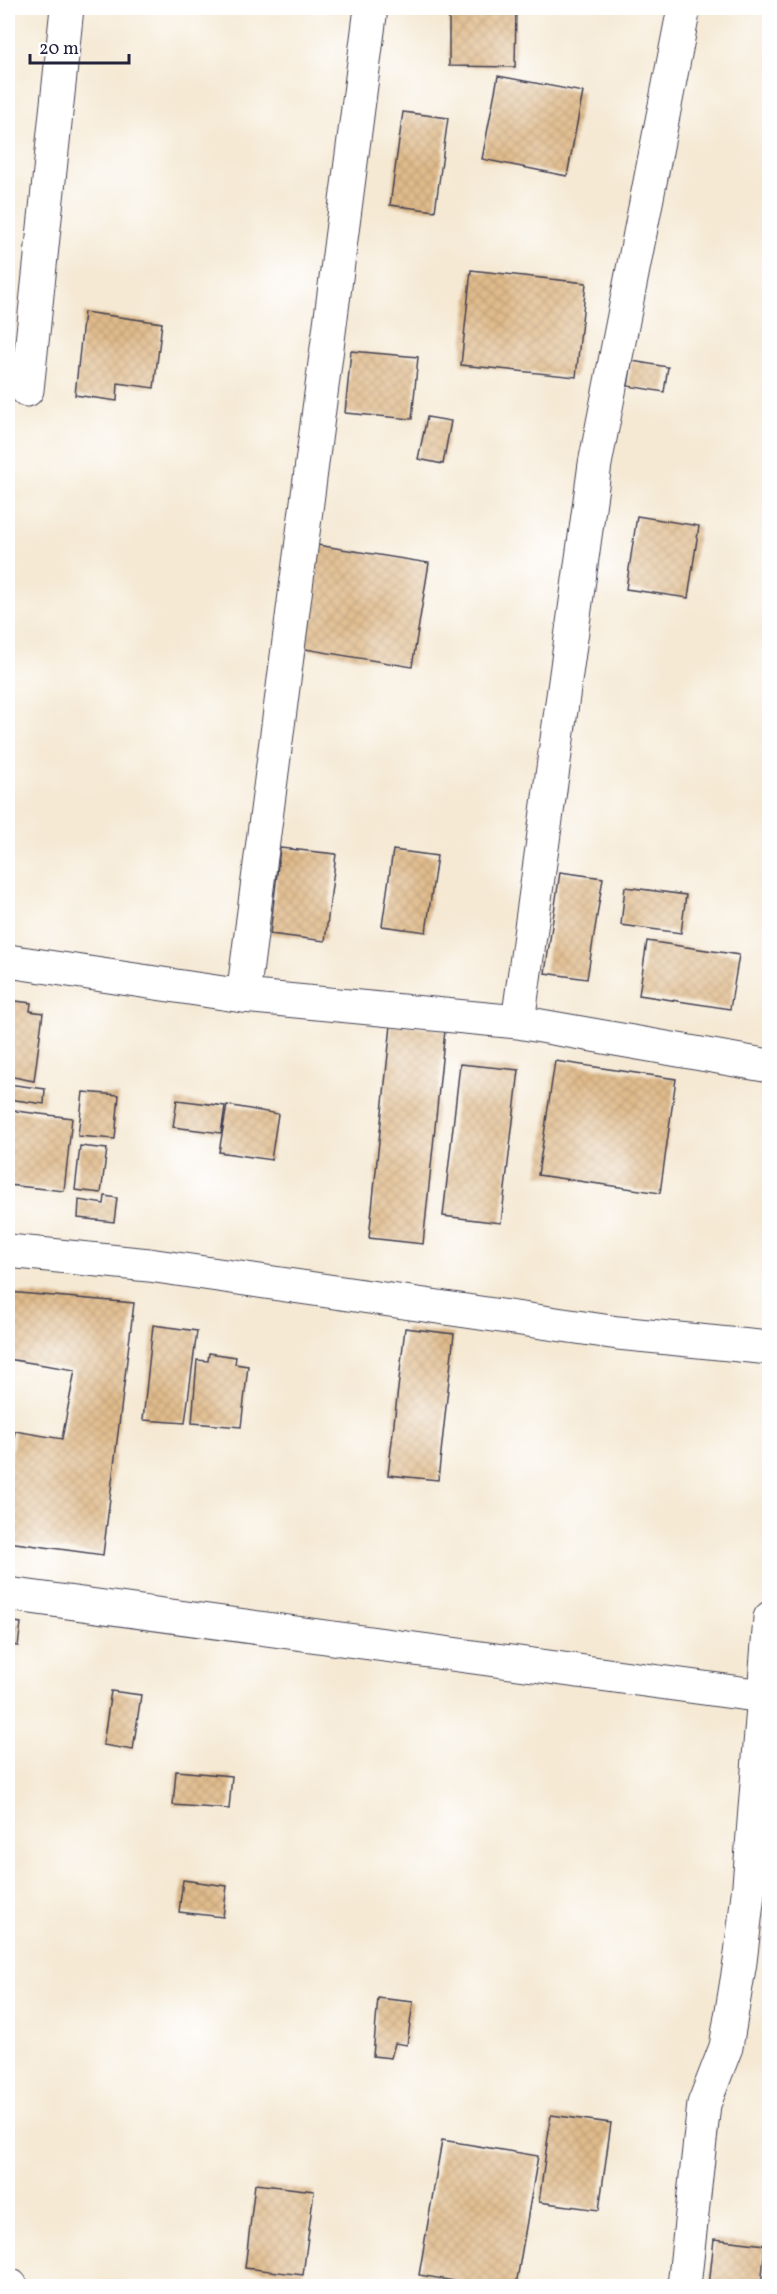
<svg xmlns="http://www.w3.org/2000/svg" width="777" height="2294" viewBox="0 0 777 2294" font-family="Vollkorn,serif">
	<defs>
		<pattern id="building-cross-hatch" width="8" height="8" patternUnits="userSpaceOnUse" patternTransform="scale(1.5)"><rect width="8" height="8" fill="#e0bb8b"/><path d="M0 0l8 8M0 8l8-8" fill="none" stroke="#c0a079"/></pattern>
	</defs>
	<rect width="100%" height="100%" fill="#fff"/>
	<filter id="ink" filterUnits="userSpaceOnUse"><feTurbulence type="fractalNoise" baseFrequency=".0167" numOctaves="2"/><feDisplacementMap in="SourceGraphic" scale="12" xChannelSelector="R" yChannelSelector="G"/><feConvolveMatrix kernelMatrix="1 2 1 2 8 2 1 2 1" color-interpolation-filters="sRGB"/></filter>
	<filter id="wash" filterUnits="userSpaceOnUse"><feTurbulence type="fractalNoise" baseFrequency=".008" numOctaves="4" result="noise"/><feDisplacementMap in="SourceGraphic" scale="24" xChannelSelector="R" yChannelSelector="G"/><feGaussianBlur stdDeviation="1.35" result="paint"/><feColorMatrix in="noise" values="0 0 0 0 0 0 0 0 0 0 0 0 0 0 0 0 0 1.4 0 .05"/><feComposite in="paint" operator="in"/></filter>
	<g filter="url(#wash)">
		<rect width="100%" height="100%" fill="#f5e9d4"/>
		<g id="blocks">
			<path fill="url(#building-cross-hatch)" d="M449,8h67l-1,59 -66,-1z
				M498,76l85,16 -16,84 -85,-17z
				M403,112l45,6 -13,93 -45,-6z
				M471,270l115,13 -10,94 -115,-12z
				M84,312l78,11 -8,65 -36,-5 -1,18 -42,-6z
				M351,351l67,6 -6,62 -67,-6z
				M632,361l36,6 -4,25 -36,-6z
				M427,417l24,4 -8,43 -25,-5z
				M637,516l62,10 -11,72 -62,-9z
				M311,544l118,19 -17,104 -119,-20z
				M280,848l56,6 -11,87 -55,-7z
				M393,850l44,6 -11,76 -44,-6z
				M560,872l43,6 -16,101 -42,-6z
				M625,887l61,8 -5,38 -60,-8z
				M647,941l92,14 -9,54 -91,-14z
				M8,1000l23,3 -1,8 13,2 -9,68 -26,-5z
				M391,1025l54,5 -22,214 -54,-6z
				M555,1061l121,18 -16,114 -122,-18z
				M460,1064l59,6 -18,153 -58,-7z
				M8,1084l37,5 -1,15 -36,-5z
				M83,1092l36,3 -4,44 -37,-3z
				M177,1100l48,6 -4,27 -48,-6z
				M227,1105l51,9 -7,46 -52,-8z
				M8,1110l64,8 -8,73 -56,-6z
				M80,1146l27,3 -6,44 -26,-3z
				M105,1196l12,2 -3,24 -36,-4 1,-18 25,4z
				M8,1292l126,11 -31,252 -95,-13v-65l7,-46 47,8 13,-69 -67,-11z
				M153,1325l44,6 -12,92 -42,-3z
				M405,1328l49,6 -16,146 -50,-5z
				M209,1353l27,4 -1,7 13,2 -7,61 -49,-4 5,-63 11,1z
				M8,1621l13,2 -3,23 -10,-2z
				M111,1691l30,4 -8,55 -30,-5z
				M176,1771l56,5 -3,33 -56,-4z
				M183,1880l44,6 -4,31 -44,-5z
				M378,1998l35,4 -6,43 -12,-2 -4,15 -18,-2z
				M551,2115l60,8 -12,87 -60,-8z
				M442,2140l96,16 -22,130h-32l-65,-11z
				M255,2184l59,7 -11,84 -58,-7z
				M714,2239l51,6 -4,41h-52z"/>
		</g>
	</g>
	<g filter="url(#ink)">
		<use href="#blocks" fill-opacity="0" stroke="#424052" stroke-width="1.5"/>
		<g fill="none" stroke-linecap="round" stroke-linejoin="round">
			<g stroke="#424052" stroke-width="35">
				<path id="street" d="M27,390l40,-382
					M8,961l235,35 275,26 252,44
					M243,996l128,-988
					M518,1022l77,-558 89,-456
					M8,1251l141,14 469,68 152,15
					M8,1594l762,103
					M8,2286h3
					M684,2286l20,-182 22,-57 14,-85 9,-77 21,-267"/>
			</g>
			<use href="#street" stroke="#fff" stroke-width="33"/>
		</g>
	</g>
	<rect width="777" height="2294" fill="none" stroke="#fff" stroke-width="30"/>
	<path d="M30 54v9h99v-9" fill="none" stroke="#22223b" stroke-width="3"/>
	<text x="39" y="54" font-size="18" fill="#22223b" stroke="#ffffff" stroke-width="4.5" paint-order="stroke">20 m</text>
</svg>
